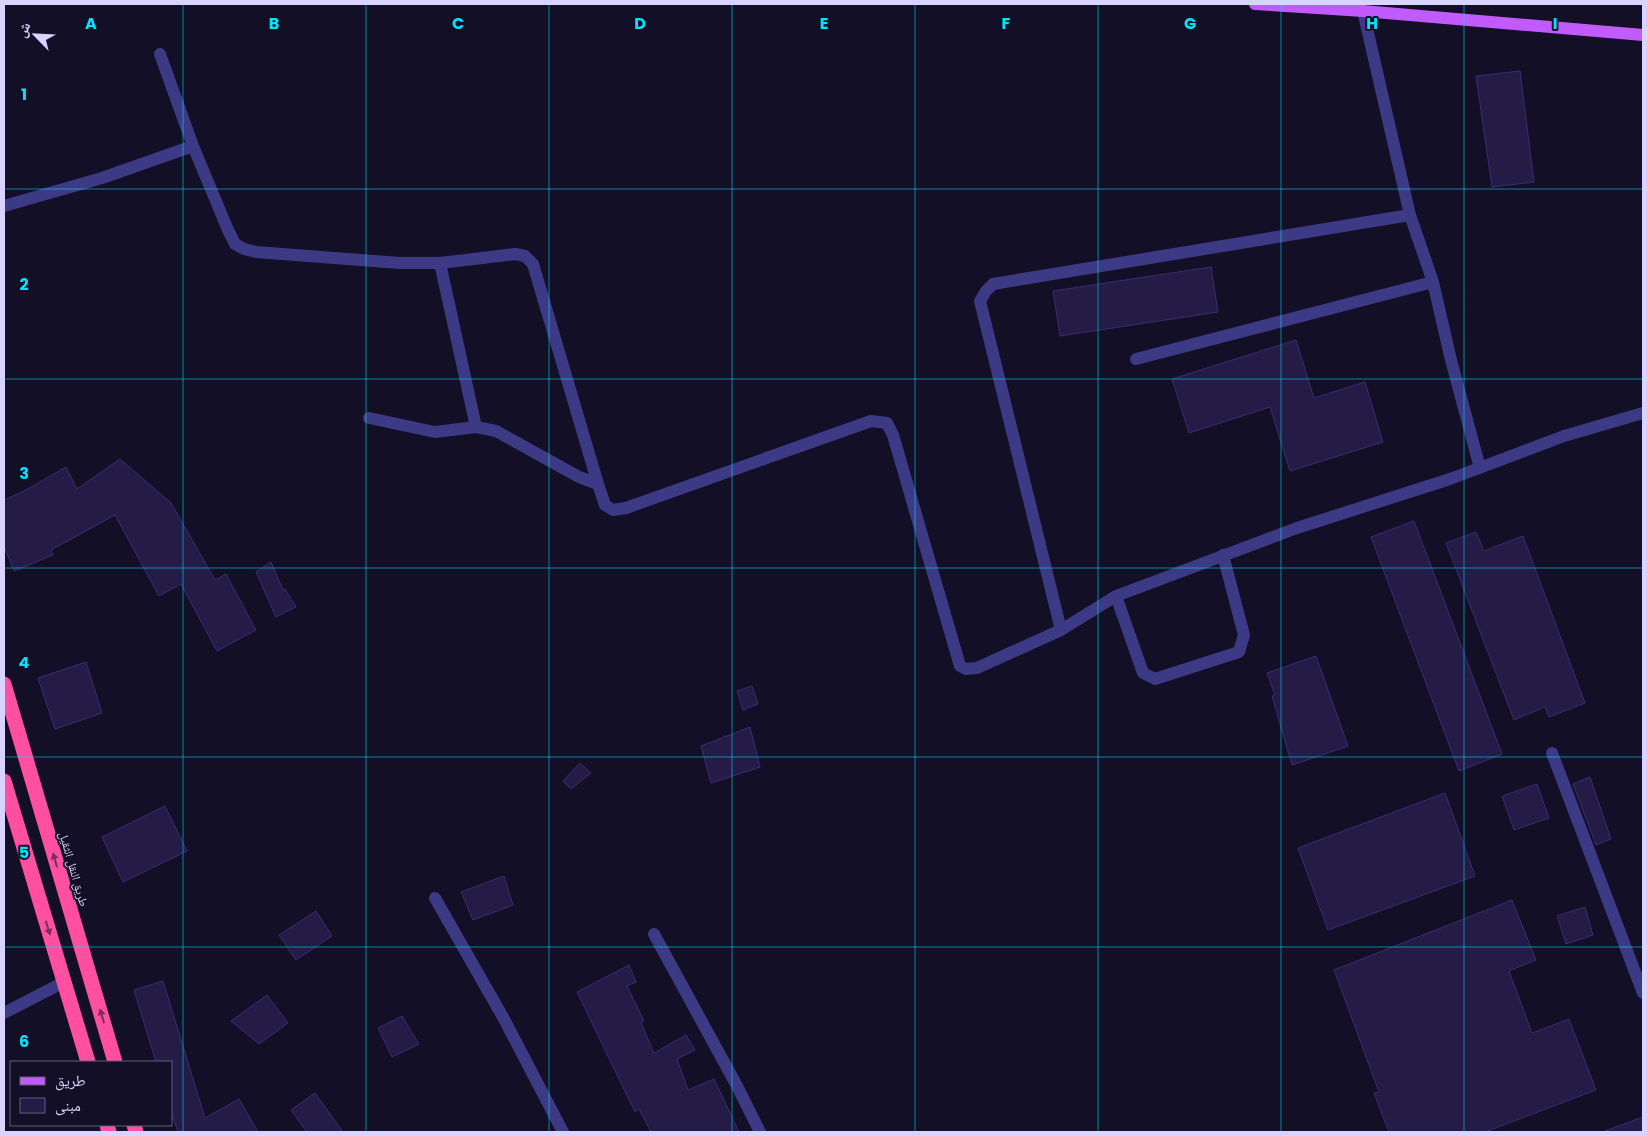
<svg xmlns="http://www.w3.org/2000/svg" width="1647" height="1136" viewBox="0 0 1647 1136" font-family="Poppins,'Noto Naskh Arabic',sans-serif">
	<rect width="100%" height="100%" fill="#130f26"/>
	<path fill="#241b47" stroke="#3b2d73" d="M1520,71l14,111 -42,5 -16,-111z
		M1211,267l7,45 -158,24 -7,-45z
		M1296,340l18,58 51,-16 18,60 -93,29 -20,-64 -81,26 -17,-54z
		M120,459l51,44 44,77 11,-6 30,56 -39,21 -36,-67 -22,12 -44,-81 -64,35 2,5 -39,16 -10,-25v-46l22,-10 40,-23 11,22z
		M1414,521l88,233 -43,17 -88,-234z
		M1476,532l8,19 39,-15 62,167 -36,14 -4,-10 -31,13 -68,-177z
		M271,562l12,28 2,-1 11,18 -20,10 -20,-45z
		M1316,656l32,90 -56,19 -20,-69 3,-1 -8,-22z
		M86,662l16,51 -47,16 -17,-51z
		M752,686l6,18 -15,6 -6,-19z
		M750,727l10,40 -49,16 -10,-37z
		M580,763l11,10 -20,16 -8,-8z
		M1590,777l21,62 -15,6 -23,-61z
		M1537,784l12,34 -35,12 -12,-34z
		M1445,793l30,83 -147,54 -30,-82z
		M165,806l22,45 -64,31 -21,-45z
		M504,876l9,29 -40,15 -12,-28z
		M1512,900l24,60 -27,11 23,62 37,-14 27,71 -111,42h-96l-15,-39 5,-1 -45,-122z
		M1585,907l8,28 -27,9 -9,-28z
		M316,911l16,25 -36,24 -17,-25z
		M629,965l7,17 -9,4 17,35 -3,2 13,30 32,-18 9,15 -18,9 11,31 26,-11 25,53h-88l-12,-23 -4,3 -58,-120z
		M163,981l42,137 34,-19 19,33h-80l-7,-21v-49h-15l-22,-72z
		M267,995l21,28 -29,21 -28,-23z
		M402,1016l17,28 -27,13 -14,-29z
		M315,1093l28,39h-36l-16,-22z
		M1643,1117v15h-38v-1z"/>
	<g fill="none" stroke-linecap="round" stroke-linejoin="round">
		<path stroke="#3d3a85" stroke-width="12" d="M1363,11l47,204 23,67 18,78 29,108
			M160,54l33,92 35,84 7,14 9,5 12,3 144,11h40l75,-9 10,2 8,8 65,220 -19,-7 -83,-46 -20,-4 -41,5 -66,-14
			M4,206l98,-28 91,-32
			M440,263l36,164
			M1136,359l297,-77
			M598,484l7,21 8,5 13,-2 245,-87 16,2 6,12 67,231 6,3 11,-1 84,-38 -81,-329 6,-10 7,-7 417,-69
			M1223,555l21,80 -5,17 -84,27 -12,-6 -27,-77 181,-68 153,-49 114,-43 79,-23
			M1061,630l55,-34
			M1552,753l91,240
			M435,898l69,121 59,113
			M654,934l83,152 23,46
			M4,1013l60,-31"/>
		<path stroke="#c25bff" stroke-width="12" d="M1255,4l108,7 280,24"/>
		<path stroke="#ff4fa3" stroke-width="15" d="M4,684l111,378
			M4,781l84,281
			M107,1125l2,7
			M134,1125l2,7"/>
	</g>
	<defs><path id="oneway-solid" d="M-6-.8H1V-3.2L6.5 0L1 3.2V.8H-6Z" transform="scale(1.25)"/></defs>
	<g fill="#7d2c5e">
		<use href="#oneway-solid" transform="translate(55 860) rotate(-106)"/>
		<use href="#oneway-solid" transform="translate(48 928) rotate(73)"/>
		<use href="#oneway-solid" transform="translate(102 1016) rotate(-106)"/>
	</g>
	<path fill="none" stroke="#00e5ff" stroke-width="1" stroke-opacity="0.55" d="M183,4v1128M366,4v1128M549,4v1128M732,4v1128M915,4v1128M1098,4v1128M1281,4v1128M1464,4v1128M4,189h1639M4,379h1639M4,568h1639M4,757h1639M4,947h1639"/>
	<g text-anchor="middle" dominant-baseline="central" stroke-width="4" stroke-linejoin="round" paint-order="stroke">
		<g font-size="12" fill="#d9d4ff" stroke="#130f26">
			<text transform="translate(74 869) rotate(74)">طريق النقل الثقيل</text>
		</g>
	</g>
	<g font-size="16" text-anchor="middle" font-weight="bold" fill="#00e5ff" stroke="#130f26" stroke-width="4" stroke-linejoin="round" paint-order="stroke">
		<text x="91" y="29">A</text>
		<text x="274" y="29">B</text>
		<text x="458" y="29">C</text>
		<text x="640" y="29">D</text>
		<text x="824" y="29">E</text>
		<text x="1006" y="29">F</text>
		<text x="1190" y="29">G</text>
		<text x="1372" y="29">H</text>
		<text x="1555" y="29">I</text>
		<text x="24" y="100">1</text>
		<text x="24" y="290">2</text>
		<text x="24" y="479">3</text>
		<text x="24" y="668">4</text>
		<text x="24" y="858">5</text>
		<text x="24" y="1047">6</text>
	</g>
	<rect width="1647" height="1136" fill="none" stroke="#d9d4ff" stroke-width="10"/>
	<rect x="10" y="1061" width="162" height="65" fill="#130f26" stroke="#625e7d"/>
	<rect x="20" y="1077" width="25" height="8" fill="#c25bff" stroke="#625e7d"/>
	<text x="55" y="1086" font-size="15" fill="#d9d4ff">طريق</text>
	<rect x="20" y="1098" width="25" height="15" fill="#241b47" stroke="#625e7d"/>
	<text x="55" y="1111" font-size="15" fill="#d9d4ff">مبنى</text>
	<g transform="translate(35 35) rotate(294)" stroke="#130f26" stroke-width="4" paint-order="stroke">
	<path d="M0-4L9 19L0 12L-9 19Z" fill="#d9d4ff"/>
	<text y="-8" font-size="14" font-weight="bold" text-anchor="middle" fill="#d9d4ff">ش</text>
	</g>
</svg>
